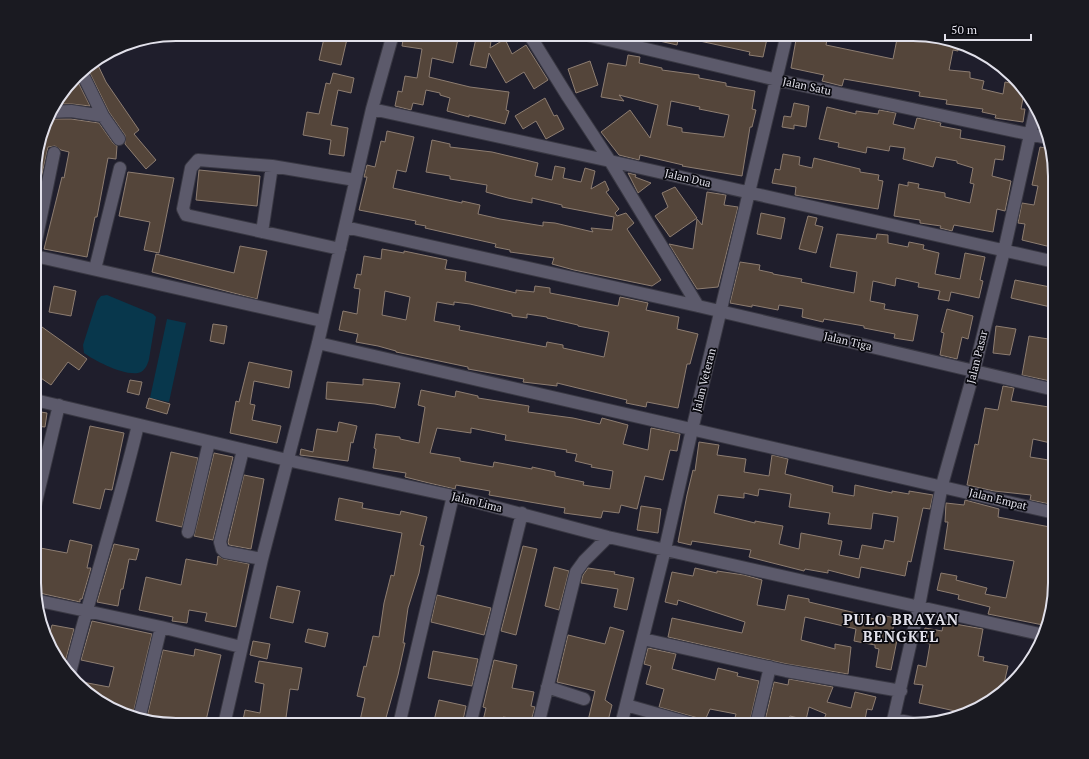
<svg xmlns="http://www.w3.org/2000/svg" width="1089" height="759" viewBox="0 0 1089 759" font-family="'PT Serif',serif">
	<rect width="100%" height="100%" fill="#1f1e2c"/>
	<path fill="#08374c" d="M107,295l46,19 3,3 -7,42c-1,5 -4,11 -8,13 -13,6 -46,-11 -57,-19l-1,-8 14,-44 4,-5z
		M167,319l19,4 -17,79 -19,-4z"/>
	<path fill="#54453a" stroke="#8d7d71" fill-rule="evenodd" d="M325,34l22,5 -6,26 -22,-5z
		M404,34h55l-6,29 -21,-5 -3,19 41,10 39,5 -3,18 3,1 -4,13 -36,-9v2l-22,-6 3,-13 -10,-3v-2l-14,-3 -3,15 -10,-2 -2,7 -16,-4 3,-15 4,1 3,-16 12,2 5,-29 -20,-3z
		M477,34h15l-2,14 15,-9 7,15 14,-9 22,35 -14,9 -10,-17 -18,11 -17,-30 -3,15 -16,-3z
		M646,34h33l-2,11 -31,-7z
		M687,34h81l-5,23 -14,-2 1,-3 -64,-14z
		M797,34h31l-2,11 67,14 5,-25h24l37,8 -1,9 -5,-1 -4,20 21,2v6l14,3 -2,8 21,5 2,-12 11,2 8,9 -3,16h4l-2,13 -28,-4 1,-3 -14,-3 1,-3 -37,-5 1,-4 -28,-4 1,-4 -76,-13 -2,7 -20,-5 2,-6 -33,-7z
		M628,55l12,2 -1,6 23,5v2l37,5v3l27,5v3l29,5 -3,18 4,1 -4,17h-2l-8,49 -60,-10 1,-1 -43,-10 -1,5 -20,-5 -18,-23 29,-22 20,28 8,-33 -39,-10 5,6 -23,-4 7,-34 18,3zM671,101l29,6 -1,2 30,6 -5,22 -42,-5v-4l-15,-3z
		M96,61l10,21 33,48 -5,4 22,26 -10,9 -21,-25v-9l-16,-23 -22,-45z
		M590,61l8,24 -22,8 -8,-24z
		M333,73l21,5 -3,15 -13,-3 -7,35 17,3 -4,28 -15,-2 2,-14 -28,-5 4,-23 12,2 7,-31 4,1z
		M77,80l13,26 -18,-2h-16l16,-21z
		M545,98l9,18 3,-1 7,14 -18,10 -10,-18 -13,8 -8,-13z
		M794,103l15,3 -3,21 -12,-2v4l-12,-2 2,-11 7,1z
		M827,107l29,7v-3l22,3 1,-4 17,3 -3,11 21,5 3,-11 24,5 -1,3 21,4 -1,8 45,8 -2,14 -8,-1 -3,17 19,5 -6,30 -8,-2 -4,23 -39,-7 -2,6 -12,-3 1,-2 -21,-3v-3l-26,-4 5,-32 9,2v-4l11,2 -1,4 27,5v4l25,6 4,-19 -4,-1 3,-15 -16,-5v-2l-21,-4 -3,10 -30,-8 2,-11 -15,-2 -1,5 -22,-4 -1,6 -28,-6 1,-4 -20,-4z
		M47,119h24l28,4 14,20 4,3 -1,13 -8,-1 -11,59h-2l-8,40 -43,-8 18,-72 2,1 5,-26 -8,-2 -6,-4 -7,1 -9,41 -4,-1v-29z
		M387,131l27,6 -8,35 -9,-2 -4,18 69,15v-2l18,4 -2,9 22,5 43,7v-4l12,1 38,9 -2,-4 21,2 2,-13 -52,-10v-2l-30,-7v5l-24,-5 -22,-6 1,-7 -37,-6v-3l-24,-4 6,-32 18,4v3l42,5 46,11 -3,13 17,4 3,-14 10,2 -2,10 18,4 4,-14 10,3 -4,18 14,-8 4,9 -3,2 13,17 -4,4 2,3 9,-3 8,10 -7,6 34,51 -9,6 -78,-16 -22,-6 2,-6 -44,-6v-2l-15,-3 1,-3 -71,-16 1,-2 -11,-2 1,-3 -57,-11 8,-33h-3l3,-12 8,2 6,-26 4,1z
		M1040,147l10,2 5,18 -6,38 1,3 5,1v39l-33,-8 3,-16 -7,-1 4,-20 12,2 4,-19 -6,-1z
		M783,154l17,3 -1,8 13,3 2,-10 46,11v3l19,3 -1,5 5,1 -5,28 -83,-14 1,-8 -24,-4 3,-14 5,1z
		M199,170l61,6 -3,30 -61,-6z
		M128,172l46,6 -15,75 -15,-3 6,-28 -31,-6z
		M628,173l8,2 -1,2 16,6 -13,10z
		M675,187l22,31 -27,19 -15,-21 13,-9 -6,-14z
		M707,192l19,3 -2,10 14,2 -20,80 -21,2 -28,-45 24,5 4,-30 5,6z
		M761,213l24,5 -4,21 -24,-5z
		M808,216l9,2 -2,7 8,2 -7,26 -17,-4z
		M837,234l39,5 1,-5 11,1v8l20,4 1,-5 15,3 -1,4 16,4 -4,21 25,5 5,-26 20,4 -5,23 3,1 -4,17 -28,-6 -2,9 -11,-2 2,-8 -22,-4 1,-4 -23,-5 -1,8 -22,-5 -3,20 15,3 -1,5 34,6 -5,26 -19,-3 1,-4 -31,-6v-2l-40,-7 -1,3 -21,-5 1,-8 -24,-4 -1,5 -26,-5v2l-22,-4 10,-41 20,3 -1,5 14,3v1l29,5 -1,3 53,11 3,-21 -27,-5z
		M240,246l27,5 -10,48 -105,-27 4,-18 78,19z
		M382,249l22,4v-2l43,9 -2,9 21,3 -1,9 51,12v-3l18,2 1,-6 15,2v5l68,13 2,-9 28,6 -2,7 33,7 -2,12 21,5 -8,30h-3l-9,44 -31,-6 -1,5 -20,-4 1,-3 -70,-17v3l-34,-4 1,-3 -56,-10v-2l-72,-15v-1l-18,-5 -22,-4 2,-8 -19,-4 4,-19 14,3 3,-25 -6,-1 3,-14 4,1 3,-19 17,3zM385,291l25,6 -4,23 -24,-5zM437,302l17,3v-3l16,2 42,10v2l15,2v-4l20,3v1l31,7v1l31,6 -5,25 -41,-9v-3l-16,-3 -1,5 -87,-17 1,-4 -26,-5z
		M1015,280l40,8v20l-44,-10z
		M54,286l22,5 -5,25 -22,-4z
		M947,309l26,7 -5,23 -6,-2 -5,22 -17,-4 4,-22 -3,-1z
		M35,322l52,37 -8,11 -11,-8 -17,23 -16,-11z
		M213,324l14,2 -3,18 -14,-3z
		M996,326l20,3 -6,26 -17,-2z
		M1029,336l26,4v42l-33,-7z
		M249,362l43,9 -3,17 -35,-7 -4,23 5,1 -3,15 29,6 -4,17 -47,-10 6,-32 3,1z
		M363,379l37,4 -5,25 -20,-4 -49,-5 1,-17 36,3z
		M130,380l12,2 -3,13 -12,-3z
		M1003,386l11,2 -3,13 44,7v36l-22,-5 -3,18 25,4v44l-25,-5 1,-5 -37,-4 -27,-6 8,-41 3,1 7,-37 13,2z
		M421,390l34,7 1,-6 22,5v2l51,8 -1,6 45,6 27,6 2,-6 26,7 -5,19 25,6 3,-22 29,6 -3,17 -7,-1 -7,30 -18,-4 -8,33 -16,-4 -2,8 -16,-2 -2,7 -37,-5 1,-5 -76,-13 1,-4 -34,-6 -1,4 -26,-6 -24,-6 1,-4 -33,-5 3,-19 -2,-1 2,-14 24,3v2l19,4 6,-36 -7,-2zM437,428l34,5v-5l35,7 -1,5 62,10 -1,2 11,2 -2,7 17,4 -1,2 22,4 -3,18 -27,-4 1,-3 -29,-6v-4l-23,-5v2l-38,-7 -1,5 -33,-6v-3l-30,-5z
		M149,398l21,6 -3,10 -21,-6z
		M35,411l12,2 -2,14 -10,-1z
		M339,422l18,4 -4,17 -2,-1 -3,19 -48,-6 1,-6 12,3 4,-23 20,3z
		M90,426l34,7 -12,57 -7,-1 -5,20 -27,-6z
		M699,442l20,3 -2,10 29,4 -2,13 25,4 3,-21 16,4 -3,15 48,12 -1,6 22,4 1,-11 37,8v-2l17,3v-3l24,4 -3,14 -7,-1 -12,54 -3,-1 -3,15 -44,-9 -2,11 -31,-8v3l-23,-4 -1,2 -55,-14 2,-7 -59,-9 -1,4 -13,-3 9,-47 6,-25 2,1zM759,489l32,5 -2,13 41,6 -2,11 43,5 2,-16 25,4 -4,25 -9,-2 -2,9 -21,-4 -3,14 -20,-4 3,-14 -41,-8 -2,16 -20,-5 4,-18 -28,-5v2l-41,-10 4,-18 26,3v-5l14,3z
		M171,452l27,6 -16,69 -26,-6z
		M214,453l19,4 -20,83 -19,-4z
		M244,475l20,4 -13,70 -22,-4 -1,-3z
		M339,498l24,5 -1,5 38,7 1,-4 26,6 -7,28 4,1 -5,27 -11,35 -5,35h2l-7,32 -14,50h-25l6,-27 -8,-2 7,-30 2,1 7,-31 6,1 5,-34 7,-28 3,1 8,-43 -67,-13z
		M965,500l34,9 -1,8 57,11v64l-7,34 -60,-12 2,-7 -32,-8 1,-4 -22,-5 4,-17 16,3 -1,4 31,8 -2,6 21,4 8,-37 -70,-12 4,-27h-3l1,-19 18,2z
		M641,506l20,3 -3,24 -21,-3z
		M70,540l22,5 -5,23h4l-9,31h-2v3l-45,-10v-45l32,6z
		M114,544l25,5 -3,11 -7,-1 -6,30h-2l-3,17 -21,-4z
		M523,546l14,3 -21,86 -15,-4z
		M218,556l6,3 25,5 -13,63 -31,-6 2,-8 -18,-3 -2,13 -15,-2 1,-4 -34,-7 7,-33 35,8 5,-26 31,6z
		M554,567l15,4 -10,39 -14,-4z
		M588,568l27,4 -1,2 20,4 -7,32 -13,-3 4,-18 -37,-6 2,-8z
		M695,568l22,5v-2l27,4 18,5 -5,25 28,5 3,-15 21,4v3l47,11 -1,2 25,5 1,-5 14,3 -4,21 6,1 -6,30 -15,-3 3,-18 -4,-1v-3l-21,-4 2,-12 -51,-12 -4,23 34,9v-5l16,3 -3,27 -61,-10 -119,-27 4,-19 70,15 3,-11 -67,-22 -1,5 -12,-3 7,-30 21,4z
		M277,586l23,5 -7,32 -23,-5z
		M437,595l54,13 -7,27 -53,-13z
		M92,621l60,13 -20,84 -42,-22 -13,-15 32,6 5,-20 -33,-7z
		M944,622l39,7 -5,27 6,1 -1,4 25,5 -5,22 -27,22 -12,3 -45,-10 4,-18 -9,-1 4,-19 8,2 4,-23 -8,-2 3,-14 17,3z
		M52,625l22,4 -10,37 -11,-12 -5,-14z
		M610,627l14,4 -19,69 7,5 -5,20h-20l8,-34 -38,-9 7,-30 4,-17 37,9z
		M308,629l20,4 -3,14 -20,-5z
		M253,641l17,3 -3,15 -17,-4z
		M648,648l28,6 -4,15 43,11 3,-12 20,5 -1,3 22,5 -10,44h-16l3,-11 -26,-5 -7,16 -1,-5 -4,-2 -39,-11 5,-18 -18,-5 5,-18 -7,-2z
		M195,649l26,6 -16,70h-38l-21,-4 17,-71 31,6z
		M433,651l45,8 -6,27 -44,-8z
		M494,660l23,5 -5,23 22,4 -3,14 4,1 -4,14 -28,-4 -1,8h-20l4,-17 -3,-1z
		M259,661l43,7 -4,22 -8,-1 -5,36h-43l3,-15 15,3 4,-29 -9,-2z
		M789,679l44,8 -6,15 24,6 4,-16 21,5 -4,13 -5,-1 -3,16h-30l-11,-3 3,-8 -17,-7 -3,13 -16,-4 -4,9h-22l10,-43 14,3z
		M439,700l27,6 -4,19h-29z"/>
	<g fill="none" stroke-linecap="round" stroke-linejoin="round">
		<g stroke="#393843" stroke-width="14">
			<path id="minor" d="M529,34l39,63 42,64 88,145
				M583,34l194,46 270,58
				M81,71l22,45 16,23
				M372,109l238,52 445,101
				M50,112l21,-1 32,5
				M345,227l353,79 357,84
				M262,232l10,-66
				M35,246l19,-93
				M340,249l-154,-34 -3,-6 8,-41 7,-8 74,6 83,14
				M35,256l287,65
				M95,269l25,-101
				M318,343l737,170
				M35,400l252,60 166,36 155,41 436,98
				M243,450l-23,92 2,7 3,3 37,7
				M35,506l24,-101
				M188,532l21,-90
				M35,600l126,27 80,20
				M643,639l143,32 115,20
				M70,673c21,-83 48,-164 68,-248
				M547,687l37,12
				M626,705l70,20
				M139,719l22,-92
				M893,719l26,5
				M224,725l38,-166 56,-216 54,-234 21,-75
				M399,725l54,-229
				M470,725l52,-212
				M538,725l38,-153 8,-11 24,-24
				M621,725l44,-176 26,-115 96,-400
				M756,725l14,-58
				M892,725l27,-119 23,-121 32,-114 30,-120 32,-143"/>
		</g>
		<use href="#minor" stroke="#5c5a6b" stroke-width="12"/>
	</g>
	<g text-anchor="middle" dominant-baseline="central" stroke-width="3.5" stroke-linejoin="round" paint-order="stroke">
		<g font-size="11" fill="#e1e0ea" stroke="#09090f">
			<text transform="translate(807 86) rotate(12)">Jalan Satu</text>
			<text transform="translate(688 178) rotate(13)">Jalan Dua</text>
			<text transform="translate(848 341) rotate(13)">Jalan Tiga</text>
			<text transform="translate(977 357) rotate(-76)">Jalan Pasar</text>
			<text transform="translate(704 380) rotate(-76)">Jalan Veteran</text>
			<text transform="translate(998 499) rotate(14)">Jalan Empat</text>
			<text transform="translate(477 502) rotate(14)">Jalan Lima</text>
		</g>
		<g font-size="15" font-weight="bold" letter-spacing="1" fill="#e1e0ea" stroke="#09090f">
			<text x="901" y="619">PULO BRAYAN<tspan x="901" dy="17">BENGKEL</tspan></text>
		</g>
	</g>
	<path d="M0 0H1089V759H0ZM176 41H913A135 135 0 0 1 1048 176V583A135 135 0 0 1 913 718H176A135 135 0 0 1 41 583V176A135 135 0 0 1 176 41Z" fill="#1a1a21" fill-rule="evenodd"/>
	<path fill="none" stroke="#e1e0ea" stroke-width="2" d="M176 41H913A135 135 0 0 1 1048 176V583A135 135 0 0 1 913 718H176A135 135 0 0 1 41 583V176A135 135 0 0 1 176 41Z"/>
	<path d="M945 34v6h86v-6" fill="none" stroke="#e1e0ea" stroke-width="2"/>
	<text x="951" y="34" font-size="12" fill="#e1e0ea" stroke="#09090f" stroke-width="3" paint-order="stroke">50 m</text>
</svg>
